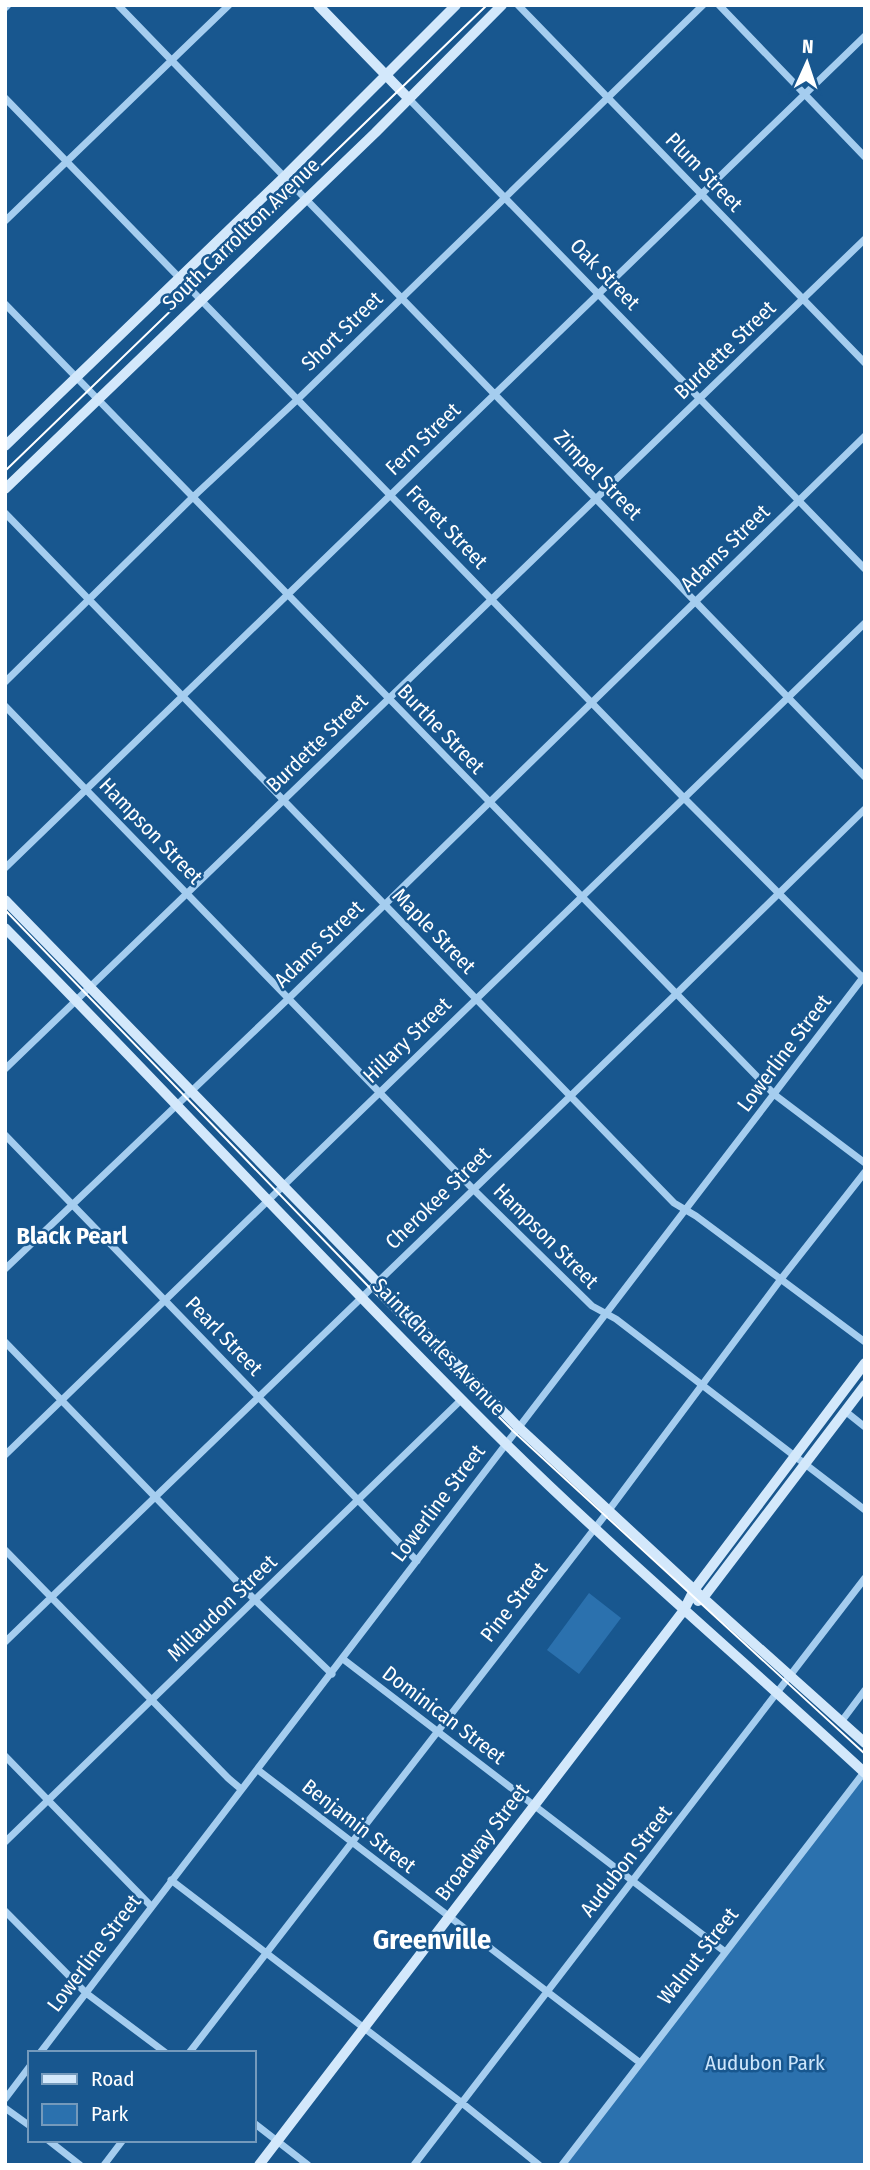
<svg xmlns="http://www.w3.org/2000/svg" width="870" height="2170" viewBox="0 0 870 2170" font-family="'Fira Sans Condensed',sans-serif">
	<rect width="100%" height="100%" fill="#18578f"/>
	<path fill="#2b71ae" d="M589,1593l32,25 -42,56 -32,-24z
		M862,1777l3,2v386h-301z"/>
	<g fill="none" stroke-linecap="round" stroke-linejoin="round">
		<path stroke="#a5cdef" stroke-width="7" d="M118,5l747,772
			M518,5l347,358
			M719,5l146,152
			M5,8l3,-3
			M5,98l678,699 182,183
			M409,99l456,470
			M5,221l224,-216
			M5,304l770,791 90,68
			M5,513l669,690 22,13 169,126
			M5,682l188,-185 105,-98 405,-394
			M5,706l468,483 119,117 24,13 249,191
			M5,868l860,-832
			M5,1069l860,-830
			M5,1135l412,426
			M5,1269l283,-270 577,-563
			M5,1342l250,258 77,74
			M845,1411l20,16
			M5,1455l860,-832
			M5,1550l223,228 13,11
			M5,1642l670,-647 190,-186
			M343,1659l381,292
			M841,1722l24,-32
			M5,1756l146,150
			M258,1770l381,292
			M5,1842l457,-443
			M171,1880l291,223 77,62
			M5,1911l81,82 80,60
			M40,2053l825,-1078
			M189,2053l420,-543 172,-231 84,-107
			M5,2099l25,-33
			M5,2108l25,18
			M254,2123l54,42
			M48,2140l32,25
			M104,2165l19,-25
			M414,2165l451,-587
			M562,2165l303,-394"/>
		<path stroke="#d3e8fb" stroke-width="10" d="M318,5l91,94
			M5,446l279,-269 172,-172
			M5,489l370,-356 127,-128
			M5,900l512,526 186,172 162,145
			M5,928c168,170 329,346 498,513 117,115 242,221 362,332
			M698,1601l5,-3 162,-213
			M259,2165l425,-555 10,-20 171,-227"/>
		<path stroke="#fff" stroke-width="2" d="M5,471l482,-466
			M5,910l365,378 143,143 352,323"/>
	</g>
	<g text-anchor="middle" dominant-baseline="central" stroke-width="5" stroke-linejoin="round" paint-order="stroke">
		<g font-size="21" fill="#fff" stroke="#18578f">
			<text transform="translate(704 172) rotate(46)">Plum Street</text>
			<text transform="translate(241 234) rotate(-44)">South Carrollton Avenue</text>
			<text transform="translate(605 274) rotate(46)">Oak Street</text>
			<text transform="translate(342 331) rotate(-44)">Short Street</text>
			<text transform="translate(725 350) rotate(-44)">Burdette Street</text>
			<text transform="translate(423 439) rotate(-44)">Fern Street</text>
			<text transform="translate(598 475) rotate(46)">Zimpel Street</text>
			<text transform="translate(447 527) rotate(46)">Freret Street</text>
			<text transform="translate(725 548) rotate(-44)">Adams Street</text>
			<text transform="translate(441 729) rotate(46)">Burthe Street</text>
			<text transform="translate(317 743) rotate(-44)">Burdette Street</text>
			<text transform="translate(151 831) rotate(46)">Hampson Street</text>
			<text transform="translate(434 931) rotate(46)">Maple Street</text>
			<text transform="translate(319 944) rotate(-44)">Adams Street</text>
			<text transform="translate(407 1040) rotate(-44)">Hillary Street</text>
			<text transform="translate(784 1053) rotate(-53)">Lowerline Street</text>
			<text transform="translate(438 1198) rotate(-44)">Cherokee Street</text>
			<text transform="translate(546 1236) rotate(45)">Hampson Street</text>
			<text transform="translate(224 1336) rotate(46)">Pearl Street</text>
			<text transform="translate(439 1347) rotate(46)">Saint Charles Avenue</text>
			<text transform="translate(438 1503) rotate(-53)">Lowerline Street</text>
			<text transform="translate(514 1602) rotate(-52)">Pine Street</text>
			<text transform="translate(222 1608) rotate(-44)">Millaudon Street</text>
			<text transform="translate(444 1715) rotate(37)">Dominican Street</text>
			<text transform="translate(359 1826) rotate(38)">Benjamin Street</text>
			<text transform="translate(482 1842) rotate(-53)">Broadway Street</text>
			<text transform="translate(626 1861) rotate(-52)">Audubon Street</text>
			<text transform="translate(94 1953) rotate(-53)">Lowerline Street</text>
			<text transform="translate(698 1956) rotate(-52)">Walnut Street</text>
		</g>
		<g font-size="21" fill="#cce5fb" stroke="#18578f">
			<text x="765" y="2063">Audubon Park</text>
		</g>
		<g font-size="24" font-weight="bold" fill="#fff" stroke="#18578f">
			<text x="72" y="1236">Black Pearl</text>
		</g>
		<g font-size="28" font-weight="bold" fill="#fff" stroke="#18578f">
			<text x="432" y="1939">Greenville</text>
		</g>
	</g>
	<rect width="870" height="2170" fill="none" stroke="#ffffff" stroke-width="14"/>
	<rect x="28" y="2051" width="228" height="91" fill="#18578f" stroke="#749abc" stroke-width="2"/>
	<rect x="42" y="2074" width="35" height="10" fill="#d3e8fb" stroke="#749abc" stroke-width="2"/>
	<text x="91" y="2086" font-size="21" fill="#ffffff">Road</text>
	<rect x="42" y="2104" width="35" height="21" fill="#2b71ae" stroke="#749abc" stroke-width="2"/>
	<text x="91" y="2121" font-size="21" fill="#ffffff">Park</text>
	<g transform="translate(807 63) rotate(3)" stroke="#18578f" stroke-width="5" paint-order="stroke">
	<path d="M0-5L12 26L0 18L-12 26Z" fill="#ffffff"/>
	<text y="-10" font-size="19" font-weight="bold" text-anchor="middle" fill="#ffffff">N</text>
	</g>
</svg>
